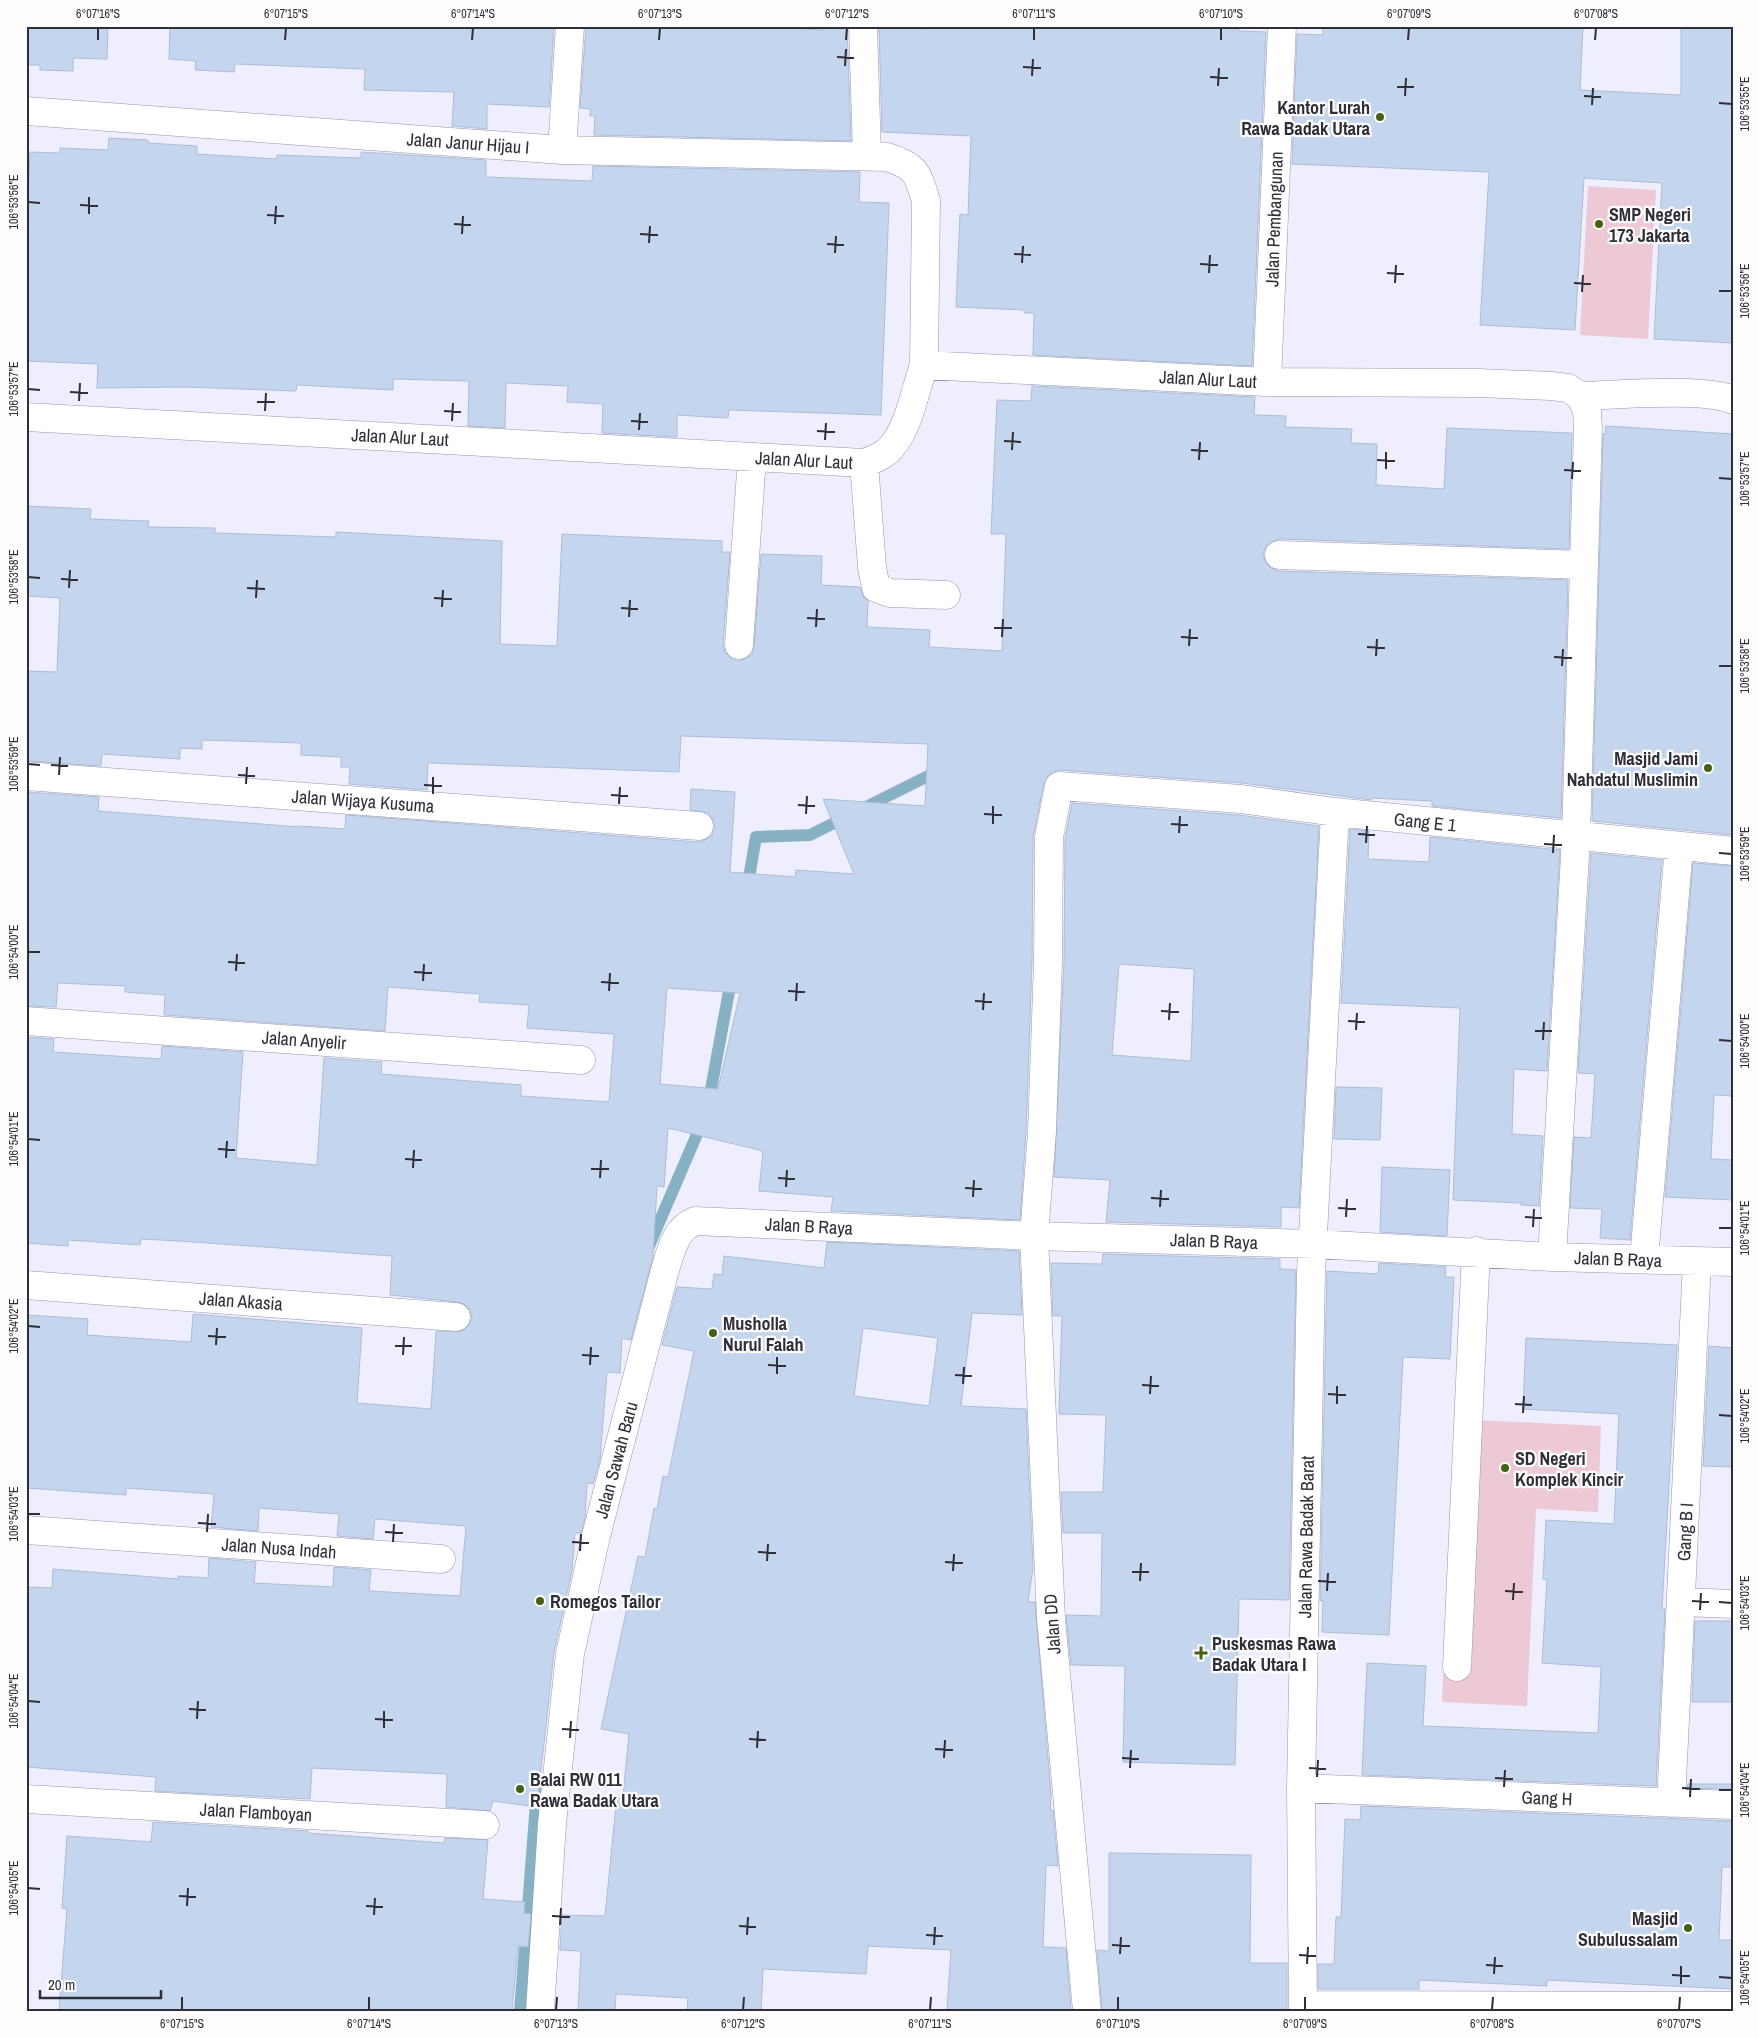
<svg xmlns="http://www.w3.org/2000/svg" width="1759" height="2037" viewBox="0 0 1759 2037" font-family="'Archivo Narrow',sans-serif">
	<rect width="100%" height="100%" fill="#efeeff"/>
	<path fill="#ecc9d5" d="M1588,186l68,4 -8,149 -68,-4z
		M1455,1419l146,7 -3,86 -62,-3 -9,197 -85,-4z"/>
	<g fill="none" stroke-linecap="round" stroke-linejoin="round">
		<path stroke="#87b2c4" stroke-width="12" d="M747,889l9,-52 54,-2 130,-65
			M649,1246l58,-135 25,-136
			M520,2011l17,-221"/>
	</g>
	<path fill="#c4d5ee" stroke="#acbdd5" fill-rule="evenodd" d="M26,26h82l-1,33 -34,-1v13l-33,-1v-5h-14z
		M170,26h384l-5,81 -62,-3v25l-35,-3 2,-34 -90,-2 1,-21 -130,-5 -1,8 -39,-2 1,-9 -27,-2z
		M586,26h170l66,4v-4h25l4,115 -257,-6 1,-19h-5v-7l-10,-1z
		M930,26h309v5l27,1 -14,334 -219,-11 1,-42h-10v-3l-68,-3 4,-93 8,1 3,-79 -89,-4 -3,-105 51,2z
		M1323,26h260l-3,64 101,5v-69h52v317l-79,-4 8,-156 -78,-5 -9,152 -95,-5 9,-153 -197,-8 5,-130 26,1z
		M109,138l39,2v3l49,3v8l80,5v-4l84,3v-6l125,8v17l106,4 1,-15 267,6 -1,30 30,1 -8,212 -152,-5 -1,8 -51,-3v22l-75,-4 1,-29 -36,-2 1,-16 -62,-3 -1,45 -37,-2 1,-45 -76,-2v11l-96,-5 -1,6 -110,-4 -89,1 1,-24 -72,-3v-113l4,-96 30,1v-5l48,2z
		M1032,386l223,11 -1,18 32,1 -1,11 67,2 -1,14 26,1 -1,41 68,4 3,-61 125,5 -3,116 -289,-10 -9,3 -5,4 -3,8 3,9 5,5 7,3 290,9 -7,238 -129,-12v-5l-61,-3v2l-129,-17 -182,-13 -8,2 -8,11 -11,54 -1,125 -6,169 -6,89 -189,-9 2,-14 -74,-6 4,-40 -95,-23 -4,59 -7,-1 -4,71 -22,83 -9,-2 -2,35 -13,-1 -7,87 -7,25 -6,-1 -2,35 -4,15h-6l-3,38 -18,81 -17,155 -44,-6 -3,10 -44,-4 1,-33 -135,-6 -2,31 -155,-8 1,-14 -130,-10v-180l26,1 1,-19 125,10v-3l30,2 1,-20 47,4 -2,21 79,4 1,-20 37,3 -2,21 91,5 6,-70 -91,-7 -2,20 -36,-3 2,-22 -80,-6 -1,23 -47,-4 3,-33 -88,-6v7l-100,-7 2,-173 60,4 -1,16 104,7 2,-28 169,14 -5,75 74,6 5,-78h26l7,-6 3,-7 -2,-8 -6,-6 -6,-2 -68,-7 2,-39 -213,-15 -38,-2 -1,6 -72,-5v6l-42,-3v-206l28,2 -1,13 108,7 1,-13 81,6 -7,106 81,7 7,-107 58,4 -1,12 140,11v11l88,6 5,-68 -87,-6 2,-23 -50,-3 1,-8 -92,-7 -3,44 -221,-16 1,-20 -40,-3v-6l-67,-3 -2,24 -30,-1v-214l73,5 -1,14 201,16v-1l46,3 1,-14 352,27 7,-2 7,-5 3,-8 -2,-7 -5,-7 -18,-3 1,-21 44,3 -5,80 65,5 1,-7 58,4 -31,-75 102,7 3,-62 -247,-8 -2,36 -251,-9 -1,27 -78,-6 1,-17h-9v-10l-40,-2v-12l-99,-3v9l-22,-1v11l-78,-5 -1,12 -75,-5v-90l31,1 3,-74 -34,-2v-90l65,3 -1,10 59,2 -1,6 67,1v5l121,4v-5l166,9 -2,103 57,2 5,-112 160,7v11h8l-7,92 2,8 6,6 7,3 7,-2 7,-5 2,-7 7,-93 61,2 -1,29 39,2 4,11 4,3 -1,26 63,3 -1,17 73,4 4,-117h-15l6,-134 34,1zM667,988l73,5 -22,96 -58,-5z
		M1606,426l127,8v401l-141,-14 11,-387h2z
		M1072,803l167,12 80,11 -20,382 -18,-1v20l-175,-5 4,-42 -56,-3 10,-215 1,-123zM1119,964l75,5 -3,92 -79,-6z
		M1350,829l19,2 -1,28 61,3 1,-25 130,13 -13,221 -33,-2 -2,65 31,2 -4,70 -18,-1v-2l-68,-3 7,-192 -119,-5z
		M1591,853l71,7 -32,380 -30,-2 2,-29 -32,-1 4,-71 17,1 4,-64 -17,-1z
		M1693,863l40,3v230l-19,-1 -3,64 22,1v40l-68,-3z
		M1336,1087l46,1 -2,52 -46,-1z
		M1382,1167l68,3 -3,66 -67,-4z
		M827,1242l192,9 3,64 -50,-2 -11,93 65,3 7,159 -5,34h7l16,193 -1,15h3l5,56 -12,-1 -3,82 23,1 5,63h-124l4,-61 -83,-4 -2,28 -103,-5 -2,42h-74l1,-13 -72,-4 -1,17h-37l3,-60 -21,-1 2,-35 43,1 12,-120h6l6,-62 -28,-5 37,-173 7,1 9,-49 3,1 6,-33 5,1 26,-126 -32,-6 15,-58 35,2 2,-15 8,1 2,-19 100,12zM863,1328l75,10 -9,68 -75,-10z
		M1103,1254l177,5v10l16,1 -7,330 -50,-1 -4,166 -112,-3 2,-96 -54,-1 -5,-50 35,1 1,-83h-39l-2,-41h42l3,-77 -47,-1 3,-98h-9l-2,-53 51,1z
		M1379,1263l67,4 -1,10h9l-4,82 -47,-2 -14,278 -67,-3 1,-31h-3l7,-330 51,3z
		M1526,1338l151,7 -15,263 3,1 -9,177 -294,-11 5,-112 59,3 -3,60 175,7 3,-66 -59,-4 5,-83 -4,-1 3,-59 68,4 5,-110 -96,-5z
		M1709,1346l24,2v119l-30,-1z
		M1695,1621h38v81h-41z
		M1688,1784h45v5l-46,-1z
		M1361,1806l372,15v46h-11l-3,73h14v49l-186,-9v6l-128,-6v9h-101v-25h16l2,-47h5l4,-98 15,1z
		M153,1822l155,9v2l136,10 1,-5 43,2 -5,59 42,3 -1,11 7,1 -3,33 -10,-1 -6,65h-453l8,-102 -5,-1 5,-72 84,6z
		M1109,1853l142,2 -1,108h37v48h-185l-5,-61 12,1z"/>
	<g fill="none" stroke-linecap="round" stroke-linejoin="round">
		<g stroke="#9694ae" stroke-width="29">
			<path id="minor" d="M863,26l4,130
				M26,111l536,39 325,7c30,10 30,15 39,44l-2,164
				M562,150l8,-124
				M1267,382l15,-356
				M1580,396c34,-1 126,-9 153,4
				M26,417l838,46c11,-4 22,-8 29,-18 17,-21 22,-55 31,-80l343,17 212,1 72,3 17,2 12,8
				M864,463l8,104 4,21 14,5 56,2
				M1279,555l305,10
				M739,645l13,-188
				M26,776l673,50
				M26,1021l555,39
				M1552,1257l24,-420 12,-408 -1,-19 -7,-14
				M1644,1259l35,-412
				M26,1285l430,32
				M26,1530l415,29
				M1682,1602l51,2
				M1457,1667l19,-416
				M1301,1788l432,17
				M26,1799l459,26
				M1671,1803l26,-541
				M1303,2005l430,1
				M540,2011l12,-187 18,-170 26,-118 69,-266c6,-19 10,-41 30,-49l339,15 279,8 239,13 181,5
				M1087,2011l-36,-392 -17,-383 8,-104 6,-170 1,-125 10,-51 182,13 94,13 398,39
				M1303,2011l-2,-223 10,-515 24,-461"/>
		</g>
		<use href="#minor" stroke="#fff" stroke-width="28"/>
	</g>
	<path fill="none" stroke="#2f2e39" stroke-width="2" d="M98,40v-12M285,40l1,-12M472,40l1,-12M659,40l1,-12M846,40l1,-12M1034,40v-12M1221,40v-12M1408,40l1,-12M1595,40l1,-12M837,57l17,1M845,66l1,-17M1023,67l18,1M1032,76l1,-17M1210,77l18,1M1218,86l1,-18M1397,87h17M1405,96l1,-18M1584,96l17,1M1719,103l13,1M1592,105l1,-17M28,202l12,1M80,205l18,1M89,214v-17M267,215l17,1M275,224l1,-18M454,224l17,1M462,234l1,-18M640,234l18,1M649,243l1,-17M827,244l17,1M835,253l1,-17M1014,254l17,1M1022,263l1,-17M1200,264l18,1M1209,273l1,-18M1387,273l17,1M1395,283l1,-18M1574,283l17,1M1719,291h13M1582,292l1,-17M28,389l12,1M70,392l18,1M79,401l1,-18M257,402h18M265,411l1,-18M444,411l17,1M452,421l1,-18M631,421l17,1M639,430l1,-17M817,431l18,1M825,440l1,-17M1004,441l17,1M1012,450l1,-18M1191,450l17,1M1199,460l1,-18M1377,460l18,1M1386,469v-17M1564,470l17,1M1719,478l13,1M1572,479l1,-17M28,577l12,1M61,579l17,1M69,588l1,-18M247,588l18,1M256,598l1,-18M434,598l18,1M442,607l1,-17M621,608l17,1M629,617l1,-17M807,618l18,1M816,627l1,-18M994,628h18M1002,637l1,-18M1181,637l17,1M1189,646l1,-17M1367,647l18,1M1376,656l1,-17M1554,657l18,1M1562,666l1,-17M1719,666h13M28,764l12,1M51,765l17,1M59,775l1,-18M238,775l17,1M246,784l1,-17M424,785l18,1M433,794v-17M611,795l17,1M619,804l1,-17M798,805l17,1M806,814l1,-18M984,814l18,1M993,824v-18M1171,824l17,1M1179,833l1,-17M1358,834l17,1M1366,843l1,-17M1544,844l18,1M1553,853l1,-18M1719,853l13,1M28,952h12M228,962l17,1M236,971l1,-17M414,972l18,1M423,981l1,-17M601,982l18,1M609,991l1,-18M788,991l17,1M796,1001l1,-18M975,1001l17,1M983,1010l1,-17M1161,1011l18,1M1169,1020l1,-17M1348,1021l17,1M1356,1030l1,-17M1535,1031h17M1543,1040l1,-18M1719,1040l13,1M28,1139l12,1M218,1149l17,1M226,1158l1,-17M405,1159l17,1M413,1168l1,-18M591,1169h18M600,1178l1,-18M778,1178l17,1M786,1187l1,-17M965,1188l17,1M973,1197l1,-17M1151,1198l18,1M1160,1207l1,-17M1338,1208l18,1M1346,1217l1,-18M1525,1217l17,1M1533,1227l1,-18M1719,1228h13M28,1326l12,1M208,1336l18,1M216,1345l1,-17M395,1346h17M403,1355l1,-18M582,1355l17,1M590,1365l1,-18M768,1365l18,1M777,1374v-17M955,1375l17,1M963,1384l1,-17M1142,1385l17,1M1150,1394l1,-18M1328,1394l18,1M1337,1404v-18M1515,1404l17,1M1523,1413l1,-17M1719,1415l13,1M28,1514h12M198,1523l18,1M207,1532l1,-18M385,1532l18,1M393,1542l1,-18M572,1542l17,1M580,1551l1,-17M758,1552l18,1M767,1561l1,-17M945,1562l18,1M953,1571l1,-17M1132,1572h17M1140,1581l1,-18M1318,1581l18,1M1327,1591l1,-18M1505,1591l18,1M1513,1600l1,-17M1692,1601l17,1M1719,1602l13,1M1700,1610l1,-17M28,1701l12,1M189,1709l17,1M197,1719l1,-18M375,1719l18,1M384,1728v-17M562,1729l17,1M570,1738l1,-17M749,1739l17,1M757,1748l1,-17M935,1749l18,1M944,1758l1,-18M1122,1758l17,1M1130,1768l1,-18M1309,1768l17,1M1317,1777l1,-17M1495,1778l18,1M1504,1787l1,-17M1682,1788l18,1M1719,1790h13M1690,1797l1,-18M28,1888l12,1M179,1896l17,1M187,1906l1,-18M366,1906l17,1M374,1915l1,-17M552,1916l18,1M560,1925l1,-17M739,1926l17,1M747,1935l1,-18M926,1935l17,1M934,1945l1,-18M1112,1945l18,1M1120,1954l1,-17M1299,1955l17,1M1307,1964l1,-17M1486,1965l17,1M1494,1974l1,-17M1672,1975l18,1M1719,1977l13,1M1681,1984v-18M182,2010v-13M369,2010v-13M556,2010l1,-13M743,2010l1,-13M930,2010l1,-13M1118,2010v-13M1305,2010v-13M1492,2010l1,-13M1679,2010l1,-13"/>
	<g fill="#456010" stroke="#fdfdfd" stroke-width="2">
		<circle cx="1380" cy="117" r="5"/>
		<circle cx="1599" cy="224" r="5"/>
		<circle cx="1708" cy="768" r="5"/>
		<circle cx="713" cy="1333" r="5"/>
		<circle cx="1505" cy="1468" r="5"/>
		<circle cx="540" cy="1601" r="5"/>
		<path d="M1198.5 1645.5h5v5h5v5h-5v5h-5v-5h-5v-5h5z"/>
		<circle cx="520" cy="1789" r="5"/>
		<circle cx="1688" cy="1928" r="5"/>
	</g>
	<g text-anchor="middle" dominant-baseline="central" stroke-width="4.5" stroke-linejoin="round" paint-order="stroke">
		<g font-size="18" font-weight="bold" fill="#2f2e39" stroke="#fdfdfd" text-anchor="start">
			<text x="1370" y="107" text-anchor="end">Kantor Lurah<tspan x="1370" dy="21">Rawa Badak Utara</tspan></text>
			<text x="1609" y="214">SMP Negeri<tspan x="1609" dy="21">173 Jakarta</tspan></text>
			<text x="1698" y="758" text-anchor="end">Masjid Jami<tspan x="1698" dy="21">Nahdatul Muslimin</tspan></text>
			<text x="723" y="1323">Musholla<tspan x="723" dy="21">Nurul Falah</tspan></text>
			<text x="1515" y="1458">SD Negeri<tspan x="1515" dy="21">Komplek Kincir</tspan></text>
			<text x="550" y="1601">Romegos Tailor</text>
			<text x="1212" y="1643">Puskesmas Rawa<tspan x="1212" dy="21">Badak Utara I</tspan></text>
			<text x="530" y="1779">Balai RW 011<tspan x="530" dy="21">Rawa Badak Utara</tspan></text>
			<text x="1678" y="1918" text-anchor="end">Masjid<tspan x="1678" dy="21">Subulussalam</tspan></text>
		</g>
		<g font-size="18" fill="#2f2e39" stroke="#fdfdfd">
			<text transform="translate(468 143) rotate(4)">Jalan Janur Hijau I</text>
			<text transform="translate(1274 219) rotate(-88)">Jalan Pembangunan</text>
			<text transform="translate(1208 379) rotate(3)">Jalan Alur Laut</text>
			<text transform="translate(400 437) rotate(3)">Jalan Alur Laut</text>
			<text transform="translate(804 460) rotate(3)">Jalan Alur Laut</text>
			<text transform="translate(363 801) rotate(4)">Jalan Wijaya Kusuma</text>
			<text transform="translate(1425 822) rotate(6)">Gang E 1</text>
			<text transform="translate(304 1040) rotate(4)">Jalan Anyelir</text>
			<text transform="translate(809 1226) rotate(3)">Jalan B Raya</text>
			<text transform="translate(1214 1241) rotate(2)">Jalan B Raya</text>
			<text transform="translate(1618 1259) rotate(2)">Jalan B Raya</text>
			<text transform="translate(241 1301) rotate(4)">Jalan Akasia</text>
			<text transform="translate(616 1460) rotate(-75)">Jalan Sawah Baru</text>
			<text transform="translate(1685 1532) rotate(-87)">Gang B I</text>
			<text transform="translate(1306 1537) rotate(-89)">Jalan Rawa Badak Barat</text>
			<text transform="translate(279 1548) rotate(4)">Jalan Nusa Indah</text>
			<text transform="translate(1052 1624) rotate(-94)">Jalan DD</text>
			<text transform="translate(1547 1798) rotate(2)">Gang H</text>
			<text transform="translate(256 1812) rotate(3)">Jalan Flamboyan</text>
		</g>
	</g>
	<rect width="1759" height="2037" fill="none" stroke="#fdfdfd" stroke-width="55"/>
	<path d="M40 1990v8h121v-8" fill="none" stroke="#2f2e39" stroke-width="2.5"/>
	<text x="48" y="1990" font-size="15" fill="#2f2e39" stroke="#fdfdfd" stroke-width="4" paint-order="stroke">20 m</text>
	<rect x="28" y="28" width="1704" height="1982" fill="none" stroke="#2f2e39" stroke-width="2"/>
	<g font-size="12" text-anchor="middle" fill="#2f2e39">
		<text x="98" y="18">6°07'16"S</text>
		<text x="286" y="18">6°07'15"S</text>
		<text x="473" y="18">6°07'14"S</text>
		<text x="660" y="18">6°07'13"S</text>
		<text x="847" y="18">6°07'12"S</text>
		<text x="1034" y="18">6°07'11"S</text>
		<text x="1221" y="18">6°07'10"S</text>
		<text x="1409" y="18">6°07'09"S</text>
		<text x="1596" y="18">6°07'08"S</text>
		<text transform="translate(1745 104) rotate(-90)" y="4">106°53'55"E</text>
		<text transform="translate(14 202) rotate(-90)" y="4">106°53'56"E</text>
		<text transform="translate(1745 291) rotate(-90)" y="4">106°53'56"E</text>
		<text transform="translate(14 389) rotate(-90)" y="4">106°53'57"E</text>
		<text transform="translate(1745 479) rotate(-90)" y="4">106°53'57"E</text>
		<text transform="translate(14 577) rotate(-90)" y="4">106°53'58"E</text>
		<text transform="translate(1745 666) rotate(-90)" y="4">106°53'58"E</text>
		<text transform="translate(14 764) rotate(-90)" y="4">106°53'59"E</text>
		<text transform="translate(1745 854) rotate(-90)" y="4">106°53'59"E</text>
		<text transform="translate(14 952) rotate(-90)" y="4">106°54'00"E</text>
		<text transform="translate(1745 1041) rotate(-90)" y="4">106°54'00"E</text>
		<text transform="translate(14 1139) rotate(-90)" y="4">106°54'01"E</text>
		<text transform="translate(1745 1228) rotate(-90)" y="4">106°54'01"E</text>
		<text transform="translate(14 1326) rotate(-90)" y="4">106°54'02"E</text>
		<text transform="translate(1745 1416) rotate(-90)" y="4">106°54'02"E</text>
		<text transform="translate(14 1514) rotate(-90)" y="4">106°54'03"E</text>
		<text transform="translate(1745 1603) rotate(-90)" y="4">106°54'03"E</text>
		<text transform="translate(14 1701) rotate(-90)" y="4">106°54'04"E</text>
		<text transform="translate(1745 1790) rotate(-90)" y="4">106°54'04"E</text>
		<text transform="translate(14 1888) rotate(-90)" y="4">106°54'05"E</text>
		<text transform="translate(1745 1978) rotate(-90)" y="4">106°54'05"E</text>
		<text x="182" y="2028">6°07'15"S</text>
		<text x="369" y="2028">6°07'14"S</text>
		<text x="556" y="2028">6°07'13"S</text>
		<text x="743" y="2028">6°07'12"S</text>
		<text x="930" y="2028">6°07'11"S</text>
		<text x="1118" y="2028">6°07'10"S</text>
		<text x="1305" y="2028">6°07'09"S</text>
		<text x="1492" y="2028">6°07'08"S</text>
		<text x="1679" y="2028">6°07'07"S</text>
	</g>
</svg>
